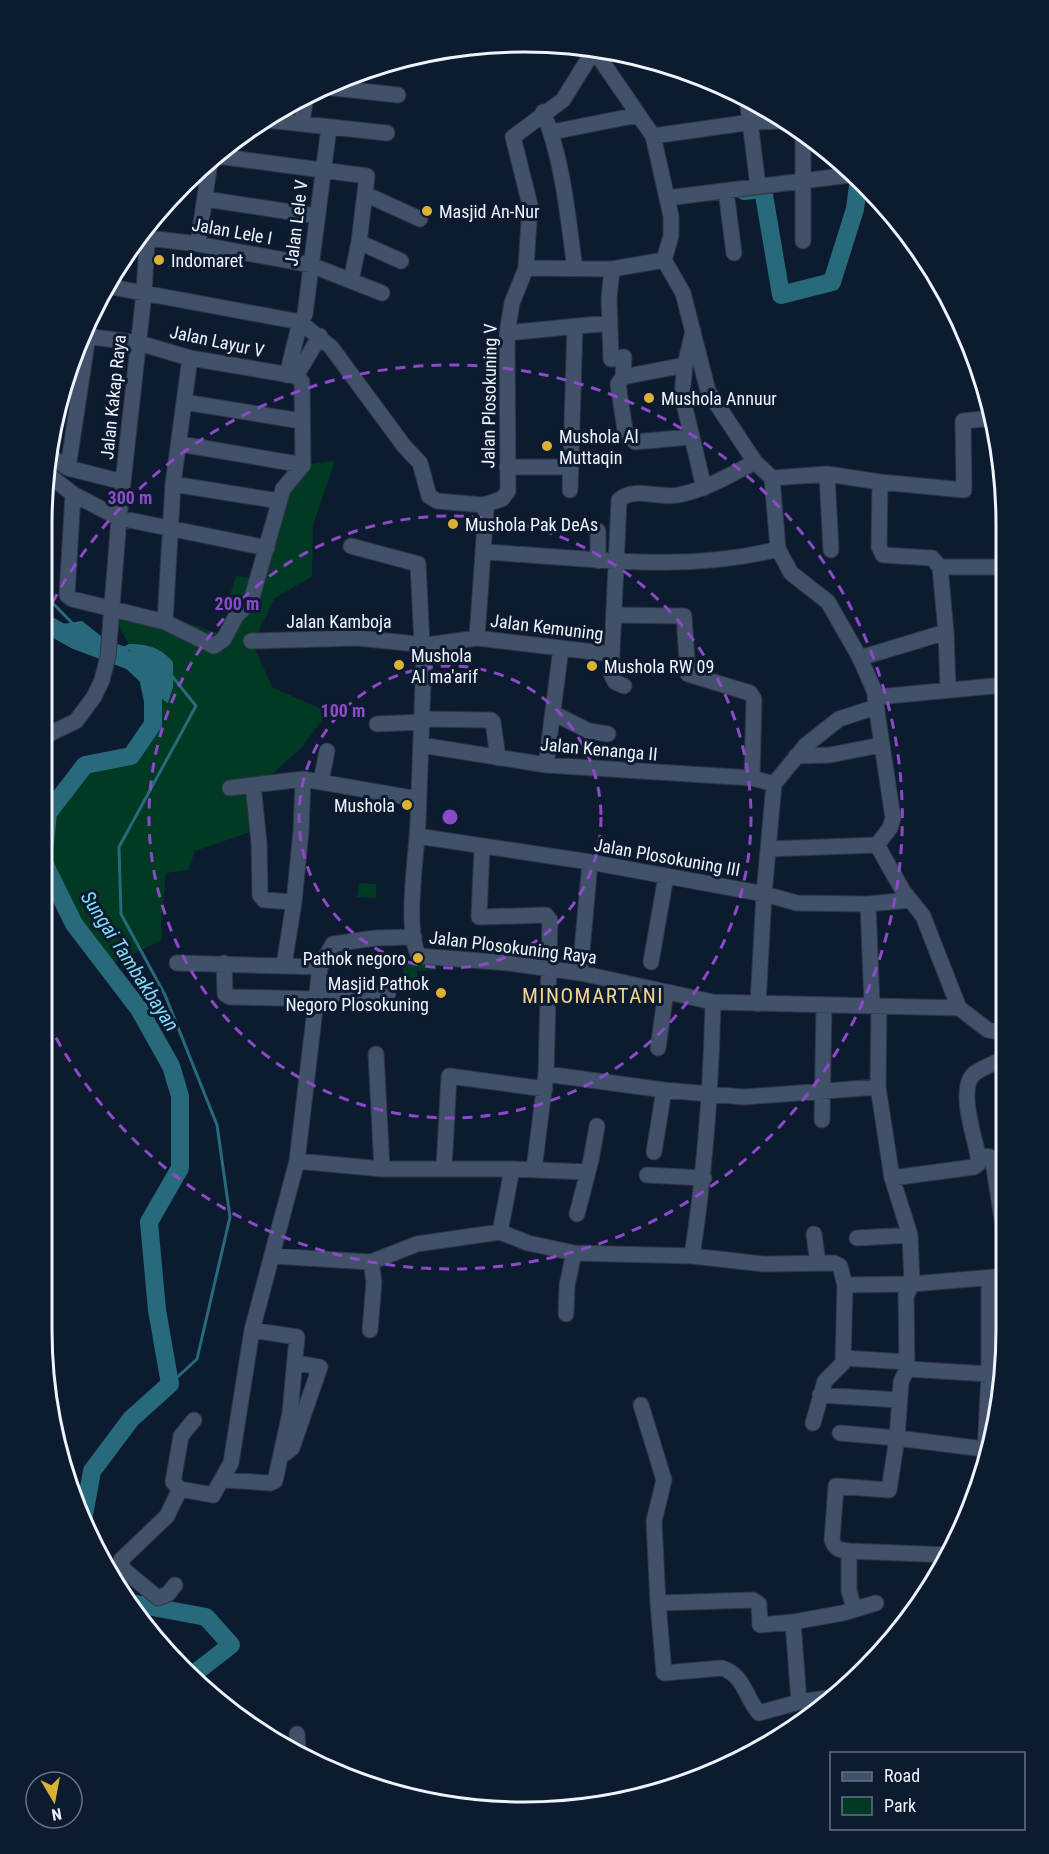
<svg xmlns="http://www.w3.org/2000/svg" width="1049" height="1854" viewBox="0 0 1049 1854" font-family="'Roboto Condensed',sans-serif">
	<rect width="100%" height="100%" fill="#0d1b30"/>
	<path fill="#003a22" d="M335,461l-22,64 -1,51 -38,23 -21,45 19,43 56,25 -25,34 -42,38 4,43 -70,24 -7,19 -22,3 -5,48 1,19 -48,23 -33,-41 -32,-63 4,-49 33,-43 47,-8 26,-37 -4,-47 -21,-22 -25,-44 81,15 31,10 13,-31 -6,-2 8,-25 17,2 28,-90 22,-23z
		M359,883l17,1v14l-19,-1z
		M437,960v10l-20,1v13l-13,1 -1,-23z"/>
	<path fill="#276a7c" d="M82,621l24,19h-31l-18,-9 5,-7z
		M129,644c19,0 32,4 44,18v25l-5,16 -11,-7c-3,-25 -10,-37 -34,-49z"/>
	<g fill="none" stroke-linecap="round" stroke-linejoin="round">
		<path stroke="#276a7c" stroke-width="3" d="M43,593l30,31
			M113,644l14,5
			M170,1384l27,-25 33,-142 -13,-92 -52,-130 -44,-81 -2,-67 77,-141 -24,-30"/>
		<path stroke="#276a7c" stroke-width="18" d="M744,191l19,-2 18,106 51,-13 23,-73 4,-31
			M43,622l32,18 56,21 17,16 5,24v23l-22,32 -46,9 -37,48 -5,48 31,63 65,85 32,57 9,30v72l-31,54 8,88 13,74 -39,35 -39,52 -8,44
			M131,1603l75,14 25,28 -36,28"/>
		<g stroke="#303545" stroke-width="17">
			<path id="minor" d="M592,47l61,89 18,80v20l-7,24 19,33 25,98 47,71 17,16 6,71 13,24 37,29 32,56 17,39 127,-12
				M324,87l74,8
				M747,98l11,88
				M543,112c20,47 25,106 32,157
				M266,120l121,13
				M302,123l4,-28
				M552,132l86,-17
				M653,136l99,-14 33,-1
				M216,156l151,20 -8,66 -8,39
				M726,191l8,62
				M365,194l55,25
				M667,198l183,-23
				M205,199l112,17
				M140,237l58,7 113,21 71,28
				M803,241v-105
				M359,242l42,19
				M198,244l12,-82
				M526,268l86,1 52,-9
				M612,269l-3,29 2,61 13,-2 -1,20 -5,7 7,46 10,12 55,-5
				M106,286l194,36 31,25 73,99 16,17 9,33 8,5 46,4 3,4 -9,129 -50,7 -3,10c-2,56 -4,112 -6,167 -1,31 -14,108 1,134l90,7 71,10 133,29 246,6 29,22 17,3
				M507,333l102,-10
				M685,365l-3,30 22,93
				M287,375l13,-53 5,-8 24,-187
				M296,376l24,-40
				M623,377l62,-12 8,-34
				M184,402l117,19
				M180,444l123,21
				M49,455l19,13 55,14
				M507,467h63
				M68,468l20,-132
				M46,473l27,21 46,24 148,30
				M827,474l4,76
				M772,478l55,-4 53,8 -1,65 4,8 49,3 8,9h63
				M880,482l84,8 -1,-69 30,-3
				M173,484l106,17
				M570,490l5,-164
				M73,494l-6,101 5,4 93,23 49,24 10,-7 12,-23 15,-15 32,-112 20,-24 -1,-83 -6,-6 -106,-18 -51,-15 -54,-7
				M483,505l19,-6 6,-8 -1,-158 5,-30 14,-35 4,-63 -17,-68 50,-37 31,-50 6,-1
				M598,531v30
				M351,546l67,18 4,80
				M485,552c97,5 197,22 293,-3
				M940,567l6,65 2,57
				M616,615l68,1 4,58 62,19 4,6 -2,79
				M165,622l8,-138 17,-126
				M477,638l134,16
				M251,641l106,-3 70,7
				M860,658l86,-26
				M624,686l-9,-4 -4,-8 8,-174c15,-14 40,-1 59,-5 27,-5 52,-20 77,-33
				M875,698l18,120 -3,10 -13,17 26,46 20,25 36,92
				M553,713l36,18 19,3
				M422,719l69,1 2,2 5,36
				M377,724l45,-2
				M43,737l33,-16 18,-24 8,-17 6,-24 11,-138 25,-225 4,-68
				M421,745l125,20 206,13 22,6
				M796,756l34,-1 51,-10
				M546,765l15,-117
				M321,781l6,-30
				M230,788l23,-3
				M417,836l173,26 174,32 33,9 71,1 42,-4
				M482,847l-3,70 67,-2 4,5 -4,154 -12,95
				M768,849l109,-4
				M294,902l7,-71 2,-52
				M868,904l4,101
				M651,962l15,-86
				M177,963l143,4
				M224,963l1,31 5,3 86,2
				M284,965l10,-63 -30,-2 -4,-5 -1,-52 -6,-58 50,-6 115,20
				M580,973l10,-111
				M317,993l71,1
				M758,1004l6,-110 10,-110 32,-39 33,-26 37,-12
				M879,1006l-1,81 14,91 18,57 2,49 -6,12 1,73 82,5v-96
				M658,1048l8,-56
				M376,1054l6,115
				M1005,1058c-10,5 -21,9 -30,15 -18,14 -1,62 3,82l12,2 3,5 13,83
				M546,1074l118,16 80,7 134,-10
				M822,1120l2,-115
				M654,1152l10,-62
				M297,1161l85,8h130l76,3
				M444,1168l5,-92 96,13
				M647,1175l57,3
				M892,1178l82,-11 4,-3v-9
				M577,1214l14,-54 6,-34
				M500,1232l12,-63
				M814,1234l4,29
				M857,1238l53,-3
				M273,1256l98,6 46,-18 83,-12 28,11 46,10 118,3 72,8 70,-1 6,3 5,19 67,-1 94,-8
				M692,1256c13,-84 19,-168 21,-254
				M566,1314l1,-29 7,-32
				M370,1330l4,-48 -3,-20
				M844,1358l63,4
				M907,1369l-6,13 -4,56 87,11
				M820,1395l79,5
				M641,1405l23,75 -10,41 4,82
				M813,1423l12,-42 18,-18 2,-78
				M840,1433l57,5 -8,52 -53,-4 -4,54c3,9 7,10 17,11l101,4
				M286,1453l6,-5 28,-81 -23,-4
				M984,1472l5,-98 14,1
				M224,1480l46,3 5,-2 15,-68 7,-76 -45,-7
				M180,1489l-7,-7 8,-46 13,-16
				M849,1551v40l5,17
				M175,1585l-7,9 -10,4 -35,-29 -2,-9 46,-44 13,-27 33,6 18,-32 21,-133 45,-169 23,-194 13,-23 42,-6 39,-1
				M793,1622l50,-9 33,-10
				M799,1702l-6,-80 -33,3 -1,-21 -6,-4 -95,3 6,70 58,-5c22,7 23,29 37,45l40,-11 36,-5
				M297,1734l1,16"/>
		</g>
		<use href="#minor" stroke="#415169" stroke-width="15"/>
	</g>
	<g fill="none" stroke="#8c4ac8" stroke-width="3" stroke-dasharray="10 8">
		<circle cx="450" cy="817" r="151"/>
		<circle cx="450" cy="817" r="301"/>
		<path d="M44 619A452 452 0 1 1 44 1015"/>
	</g>
	<g fill="#dbb233" stroke="#0d1b30" stroke-width="2">
		<circle cx="427" cy="211" r="6"/>
		<circle cx="159" cy="260" r="6"/>
		<circle cx="649" cy="398" r="6"/>
		<circle cx="547" cy="446" r="6"/>
		<circle cx="453" cy="524" r="6"/>
		<circle cx="399" cy="665" r="6"/>
		<circle cx="592" cy="666" r="6"/>
		<circle cx="407" cy="805" r="6"/>
		<circle cx="418" cy="958" r="6"/>
		<circle cx="441" cy="993" r="6"/>
	</g>
	<g text-anchor="middle" dominant-baseline="central" stroke-width="6" stroke-linejoin="round" paint-order="stroke">
		<g font-size="18" fill="#eef4fd" stroke="#0d1b30" text-anchor="start">
			<text x="439" y="211">Masjid An-Nur</text>
			<text x="171" y="260">Indomaret</text>
			<text x="661" y="398">Mushola Annuur</text>
			<text x="559" y="436">Mushola Al<tspan x="559" dy="21">Muttaqin</tspan></text>
			<text x="465" y="524">Mushola Pak DeAs</text>
			<text x="411" y="655">Mushola<tspan x="411" dy="21">Al ma'arif</tspan></text>
			<text x="604" y="666">Mushola RW 09</text>
			<text x="395" y="805" text-anchor="end">Mushola</text>
			<text x="406" y="958" text-anchor="end">Pathok negoro</text>
			<text x="429" y="983" text-anchor="end">Masjid Pathok<tspan x="429" dy="21">Negoro Plosokuning</tspan></text>
		</g>
		<g font-size="18" fill="#eef4fd" stroke="#0d1b30">
			<text transform="translate(296 223) rotate(-83)">Jalan Lele V</text>
			<text transform="translate(232 231) rotate(10)">Jalan Lele I</text>
			<text transform="translate(217 341) rotate(12)">Jalan Layur V</text>
			<text transform="translate(489 396) rotate(-89)">Jalan Plosokuning V</text>
			<text transform="translate(113 397) rotate(-84)">Jalan Kakap Raya</text>
			<text x="339" y="621">Jalan Kamboja</text>
			<text transform="translate(547 627) rotate(7)">Jalan Kemuning</text>
			<text transform="translate(599 749) rotate(5)">Jalan Kenanga II</text>
			<text transform="translate(667 857) rotate(10)">Jalan Plosokuning III</text>
			<text transform="translate(513 947) rotate(7)">Jalan Plosokuning Raya</text>
		</g>
		<g font-size="20" font-style="italic" fill="#80dcf8" stroke="#0d1b30">
			<text transform="translate(130 961) rotate(57)">Sungai Tambakbayan</text>
		</g>
		<g font-size="21" letter-spacing="1.5" fill="#f3d68b" stroke="#0d1b30">
			<text x="593" y="996">MINOMARTANI</text>
		</g>
	</g>
	<path d="M0 0H1049V1854H0ZM524 52H524A472 472 0 0 1 996 524V1330A472 472 0 0 1 524 1802H524A472 472 0 0 1 52 1330V524A472 472 0 0 1 524 52Z" fill="#0d1b30" fill-rule="evenodd"/>
	<path fill="none" stroke="#eef4fd" stroke-width="3" d="M524 52H524A472 472 0 0 1 996 524V1330A472 472 0 0 1 524 1802H524A472 472 0 0 1 52 1330V524A472 472 0 0 1 524 52Z"/>
	<circle cx="450" cy="817" r="9" fill="#8c4ac8" stroke="#0d1b30" stroke-width="3"/>
	<g font-size="18" text-anchor="middle" font-weight="bold" fill="#8c4ac8" stroke="#0d1b30" stroke-width="6" stroke-linejoin="round" paint-order="stroke">
		<text x="130" y="504">300 m</text>
		<text x="237" y="610">200 m</text>
		<text x="343" y="717">100 m</text>
	</g>
	<rect x="830" y="1752" width="195" height="78" fill="#0d1b30" stroke="#677282" stroke-width="1.5"/>
	<rect x="842" y="1772" width="30" height="9" fill="#415169" stroke="#677282" stroke-width="1.5"/>
	<text x="884" y="1782" font-size="18" fill="#eef4fd">Road</text>
	<rect x="842" y="1797" width="30" height="18" fill="#003a22" stroke="#677282" stroke-width="1.5"/>
	<text x="884" y="1812" font-size="18" fill="#eef4fd">Park</text>
	<g transform="translate(54 1800) rotate(170)"><circle r="28" fill="#0d1b30" stroke="#677282" stroke-width="1.5"/>
	<path d="M0-4.5L10 22L0 15L-10 22Z" fill="#dbb233"/>
	<text y="-9" font-size="16" font-weight="bold" text-anchor="middle" fill="#eef4fd">N</text>
	</g>
</svg>
